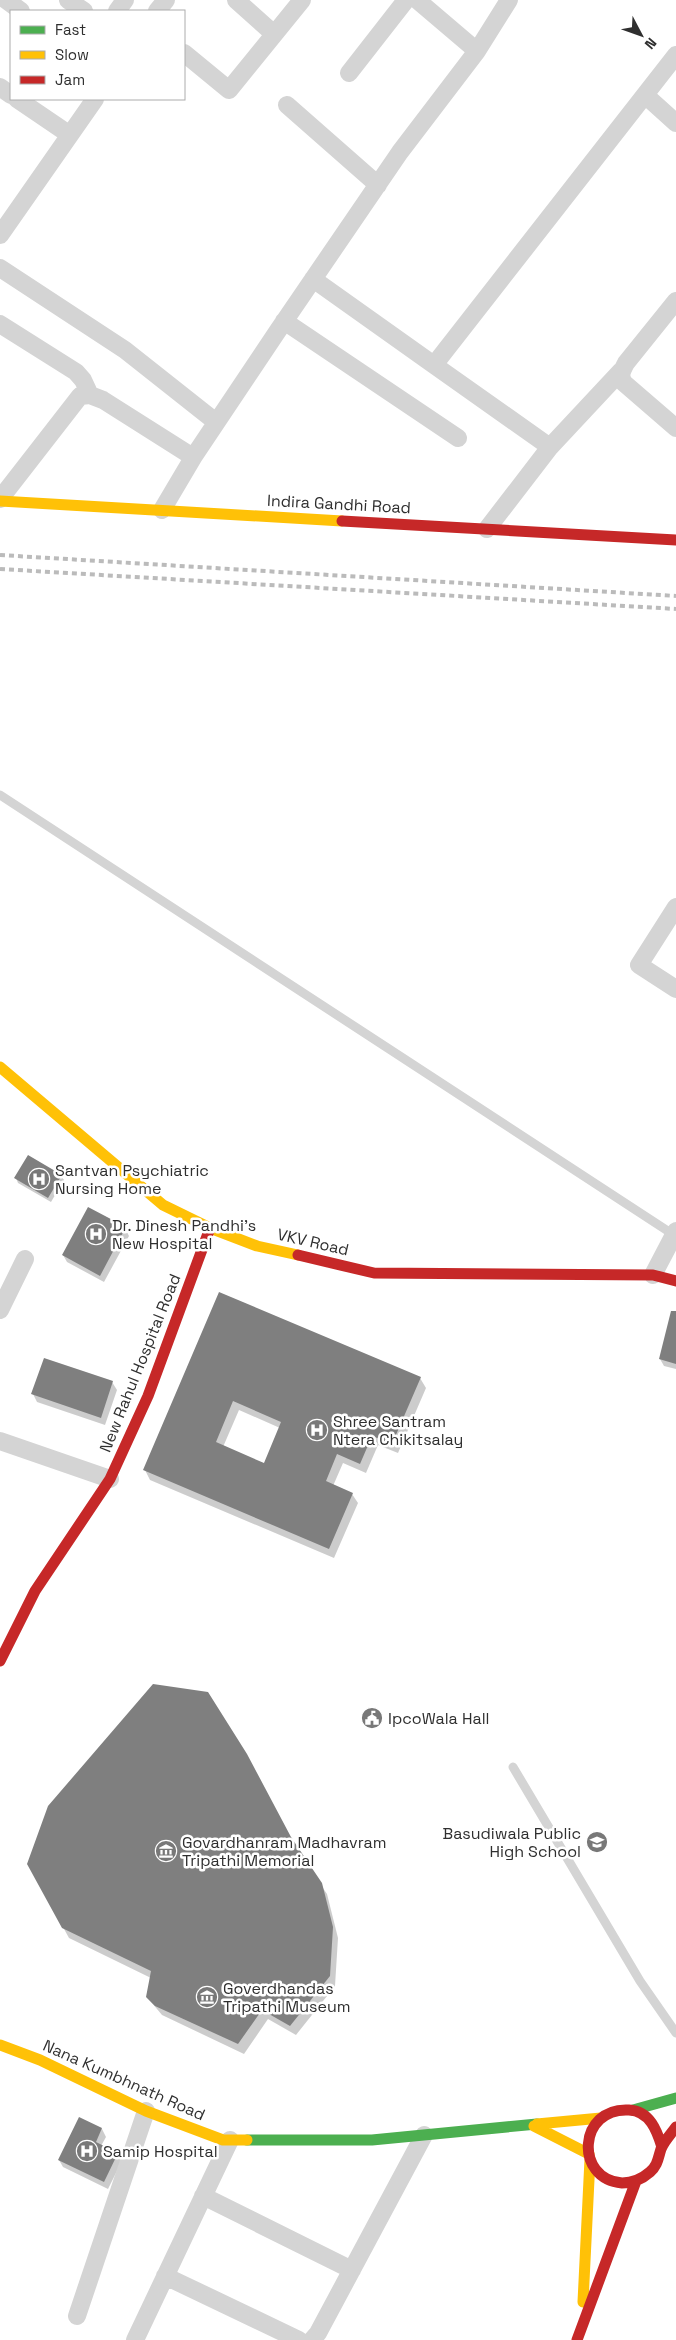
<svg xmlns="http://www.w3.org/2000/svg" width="676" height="2340" viewBox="0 0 676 2340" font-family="'Space Grotesk',sans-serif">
	<rect width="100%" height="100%" fill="#fff"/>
	<path fill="#0003" fill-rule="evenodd" d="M61,1176l3,4 -13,22 -33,-19 -2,-5z
		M125,1228l4,8 -25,46 -37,-20 -4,-7z
		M220,1293l200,85 6,10 -28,65 -20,-8 -12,28 -23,-10 -10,23 19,8 6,9 -24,55 -184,-78 -5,-10zM239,1410l41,18 -16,36 -41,-17z
		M676,1334v35l-12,-3 -4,-7z
		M112,1382l5,8 -12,35 -68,-23 -4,-8z
		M292,1842l35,52 11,44 -3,48 -39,49 -28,-16 -24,35 -82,-39 -15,-18 4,-19 -82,-40 -41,-74z
		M79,2119l23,10 4,8 -5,9 16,8 5,7 -14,28 -45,-22 -4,-7z"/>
	<path fill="#7f7f7f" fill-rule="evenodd" d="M28,1155l34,20 -14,23 -34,-20z
		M88,1207l38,20 -26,49 -38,-21z
		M219,1292l202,85 -29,67 -20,-8 -12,28 -23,-10 -11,27 27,12 -24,56 -186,-79zM233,1401l48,21 -17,41 -48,-21z
		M671,1311h5v53l-17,-5z
		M44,1358l69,23 -12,37 -70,-24z
		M153,1684l55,8 39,62 44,83 31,46 11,44 -3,49 -40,50 -28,-16 -24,34 -83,-38 -9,-9 5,-26 -89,-43 -35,-64 21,-58z
		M79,2117l23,11 -6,14 22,11 -14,29 -46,-22z"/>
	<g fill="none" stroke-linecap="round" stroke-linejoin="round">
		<path stroke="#d4d4d4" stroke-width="9" d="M0,795l674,440
			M513,1767l127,214 36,52"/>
		<path stroke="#d4d4d4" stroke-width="18" d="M6,0l15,11
			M68,0l16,11
			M236,0l38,34
			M417,0l60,51
			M117,11l8,-11
			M157,11l9,-11
			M184,53l45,37 73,-90
			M349,73l57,-73
			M0,87l11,8
			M645,95l31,28
			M17,99l53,36
			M287,105l91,80
			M0,235l95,-136
			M0,268l125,82 91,72
			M313,279l121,86
			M676,301l-50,62c-4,8 -7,12 -2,20l52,45
			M284,321l174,117
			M0,324l76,48 7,8 7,15
			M550,447l71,-76
			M0,499l80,-103 10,-1 13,5 90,57
			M162,510l32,-54 83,-124 123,-180 77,-101 32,-51
			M487,529l63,-82 -116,-82 242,-310
			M676,907l-37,58 37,24
			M653,1275l23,-44
			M0,1310l25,-51
			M0,1441l110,38
			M203,2196l149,74
			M165,2276l134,64
			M77,2316l69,-205
			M135,2340l95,-200
			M312,2340l6,-7 106,-198"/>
		<path stroke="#4caf50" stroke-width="11" d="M633,2110l43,-12
			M247,2140h125l165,-16"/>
		<path stroke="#ffc107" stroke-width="11" d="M0,501l342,20
			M0,1067l163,138 47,23 47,18 41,9
			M0,2045l40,15 106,51 77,29h24
			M537,2124l64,-6
			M534,2126l55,28
			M583,2302l7,-143"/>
		<path stroke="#c62828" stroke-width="11" d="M342,521l334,19
			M298,1255l76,18 279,2 23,6
			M0,1661l35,-70 75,-112 38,-83 62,-168
			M662,2147c-5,-16 -12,-36 -33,-37 -51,-3 -55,69 -7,73 10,0 20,-4 28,-11 8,-7 8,-14 11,-23 3,-8 10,-15 15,-22
			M577,2340l59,-159"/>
		<path stroke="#bbb" stroke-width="4" stroke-dasharray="5 4" stroke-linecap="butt" d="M0,555l676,41
			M0,569l676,40"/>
	</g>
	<defs>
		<g id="hospital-disc" transform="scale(1.125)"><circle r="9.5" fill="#787878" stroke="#fff"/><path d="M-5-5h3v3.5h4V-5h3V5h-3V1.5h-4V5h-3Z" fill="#fff"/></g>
		<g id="civic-disc" transform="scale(1.125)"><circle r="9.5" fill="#787878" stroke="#fff"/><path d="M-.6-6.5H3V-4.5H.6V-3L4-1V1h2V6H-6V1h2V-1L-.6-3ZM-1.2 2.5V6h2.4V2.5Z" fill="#fff"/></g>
		<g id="school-disc" transform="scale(1.125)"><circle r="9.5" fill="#787878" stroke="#fff"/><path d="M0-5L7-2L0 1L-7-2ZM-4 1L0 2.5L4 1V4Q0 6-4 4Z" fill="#fff"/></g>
		<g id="museum-disc" transform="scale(1.125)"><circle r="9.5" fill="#787878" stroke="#fff"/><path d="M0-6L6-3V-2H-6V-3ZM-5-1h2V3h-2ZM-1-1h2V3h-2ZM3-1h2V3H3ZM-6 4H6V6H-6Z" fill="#fff"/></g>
	</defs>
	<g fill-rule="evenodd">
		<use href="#hospital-disc" x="39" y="1179"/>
		<use href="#hospital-disc" x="96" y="1234"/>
		<use href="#hospital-disc" x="317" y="1430"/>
		<use href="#civic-disc" x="372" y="1718"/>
		<use href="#school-disc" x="597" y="1842"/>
		<use href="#museum-disc" x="166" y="1851"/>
		<use href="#museum-disc" x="207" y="1997"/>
		<use href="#hospital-disc" x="87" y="2151"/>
	</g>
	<g text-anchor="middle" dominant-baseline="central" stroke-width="5" stroke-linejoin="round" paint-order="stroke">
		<g font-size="16" fill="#2f2f2f" stroke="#fff">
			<text transform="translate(339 504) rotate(3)">Indira Gandhi Road</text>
			<text transform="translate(313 1242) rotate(13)">VKV Road</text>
			<text transform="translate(140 1363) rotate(-68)">New Rahul Hospital Road</text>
			<text transform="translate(124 2080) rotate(24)">Nana Kumbhnath Road</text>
		</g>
		<g font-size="16" fill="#2f2f2f" stroke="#fff" text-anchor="start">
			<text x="55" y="1170">Santvan Psychiatric<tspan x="55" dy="18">Nursing Home</tspan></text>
			<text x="112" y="1225">Dr. Dinesh Pandhi's<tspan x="112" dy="18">New Hospital</tspan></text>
			<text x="333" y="1421">Shree Santram<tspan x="333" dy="18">Ntera Chikitsalay</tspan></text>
			<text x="388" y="1718">IpcoWala Hall</text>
			<text x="581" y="1833" text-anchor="end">Basudiwala Public<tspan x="581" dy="18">High School</tspan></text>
			<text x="182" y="1842">Govardhanram Madhavram<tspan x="182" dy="18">Tripathi Memorial</tspan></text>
			<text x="223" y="1988">Goverdhandas<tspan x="223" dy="18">Tripathi Museum</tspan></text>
			<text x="103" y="2151">Samip Hospital</text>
		</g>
	</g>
	<rect x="10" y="10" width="175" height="90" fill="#ffffff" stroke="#acacac"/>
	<rect x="20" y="26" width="25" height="8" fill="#4caf50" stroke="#acacac"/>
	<text x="55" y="35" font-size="15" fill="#2f2f2f">Fast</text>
	<rect x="20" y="51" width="25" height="8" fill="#ffc107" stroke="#acacac"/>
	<text x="55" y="60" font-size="15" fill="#2f2f2f">Slow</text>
	<rect x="20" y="76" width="25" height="8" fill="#c62828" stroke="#acacac"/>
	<text x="55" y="85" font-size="15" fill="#2f2f2f">Jam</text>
	<g transform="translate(641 35) rotate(131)" stroke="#ffffff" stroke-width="4" paint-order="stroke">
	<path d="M0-4L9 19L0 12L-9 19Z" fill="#2f2f2f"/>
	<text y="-8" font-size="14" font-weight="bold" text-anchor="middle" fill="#2f2f2f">N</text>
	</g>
</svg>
